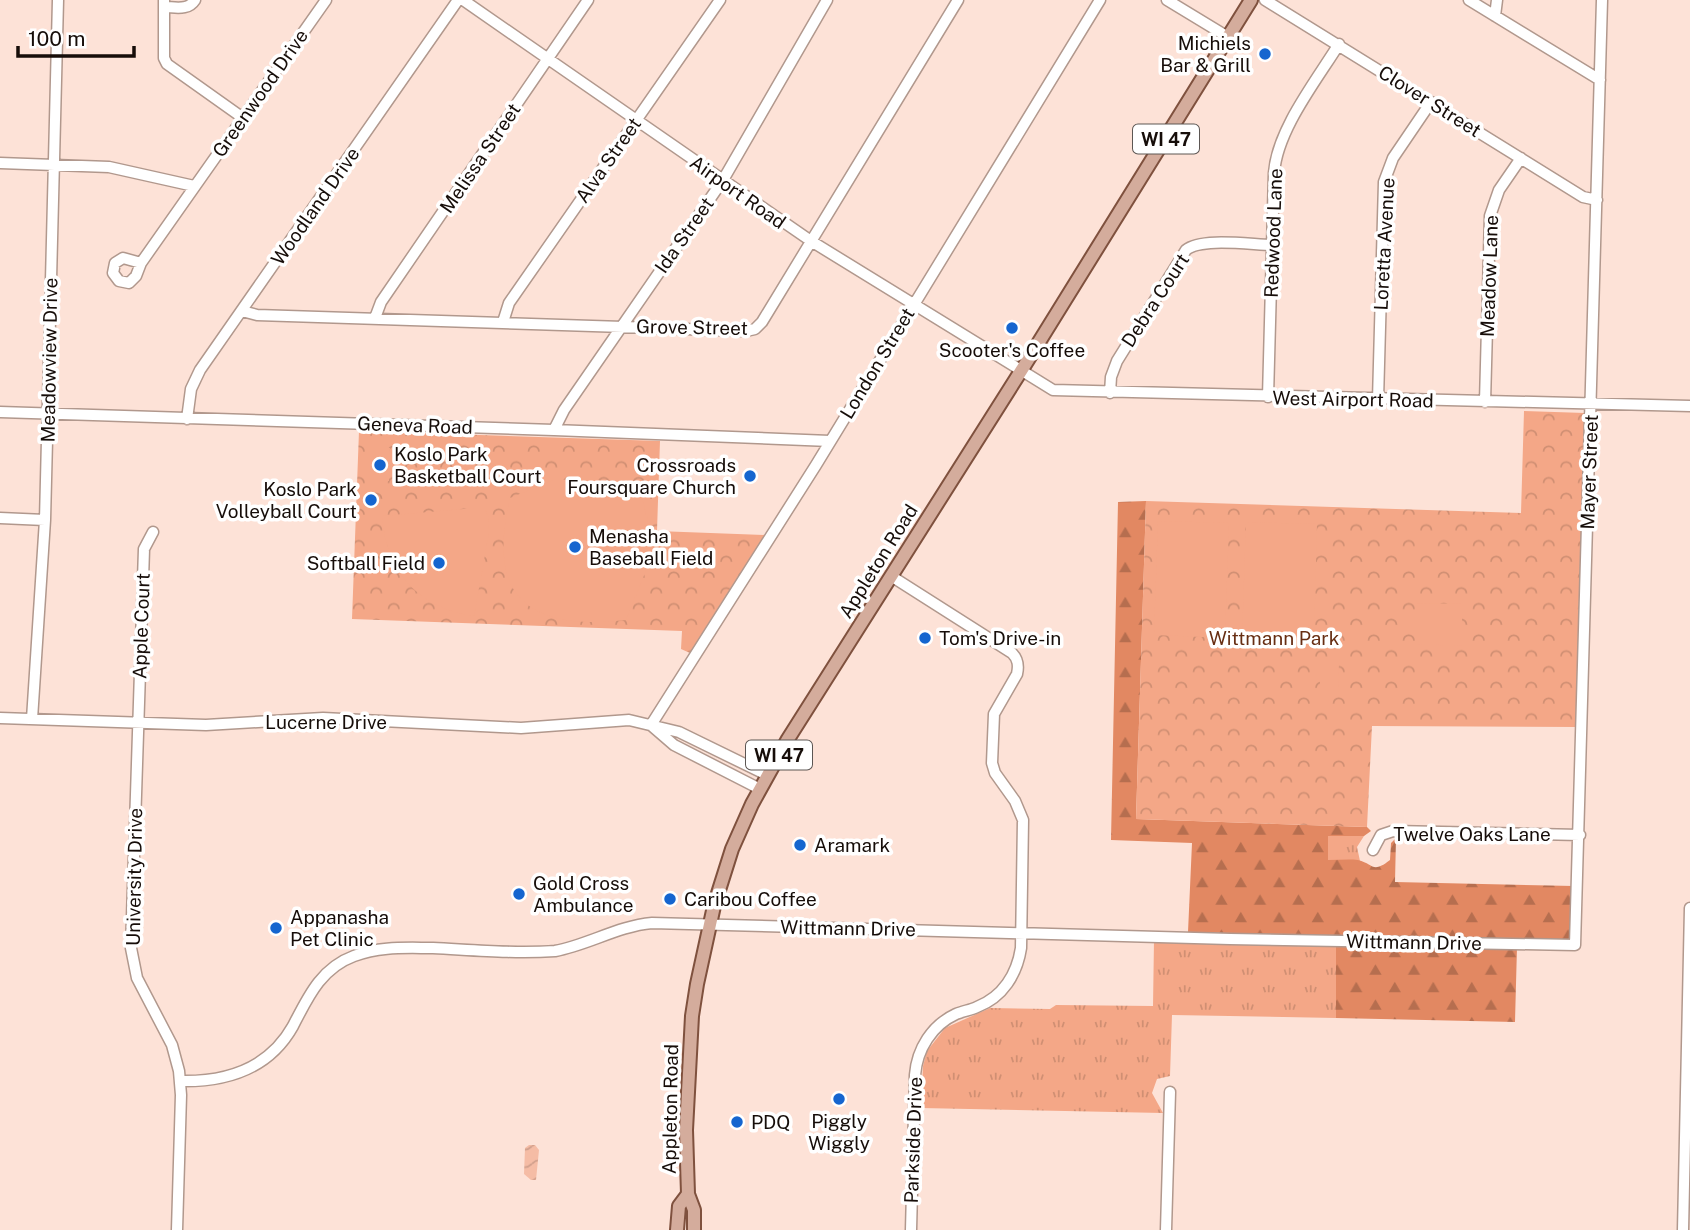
<svg xmlns="http://www.w3.org/2000/svg" width="1690" height="1230" viewBox="0 0 1690 1230" font-family="'Public Sans',sans-serif">
	<defs>
		<pattern id="grass-tufts" width="24" height="20" patternUnits="userSpaceOnUse" patternTransform="scale(1.75)"><rect width="24" height="20" fill="#f4a787"/><path d="M3 7l-1-3M5 7V3M7 7l1-3M15 17l-1-3M17 17v-4M19 17l1-3" fill="none" stroke="#d08f73"/></pattern>
		<pattern id="forest-firs" width="22" height="20" patternUnits="userSpaceOnUse" patternTransform="scale(1.75)"><rect width="22" height="20" fill="#e28862"/><path d="M5 1l3.5 6h-7zM16 11l3.5 6h-7z" fill="#b66e4f"/></pattern>
		<pattern id="park-crowns" width="20" height="18" patternUnits="userSpaceOnUse" patternTransform="scale(1.75)"><rect width="20" height="18" fill="#f4a787"/><path d="M2 6a3 3 0 1 1 6 0M12 15a3 3 0 1 1 6 0" fill="none" stroke="#d08f73"/></pattern>
		<pattern id="water-waves" width="16" height="10" patternUnits="userSpaceOnUse" patternTransform="scale(1.75)"><rect width="16" height="10" fill="#f5bca5"/><path d="M0 5q4-4 8 0t8 0" fill="none" stroke="#d1a08d"/></pattern>
	</defs>
	<rect width="100%" height="100%" fill="#fde2d7"/>
	<path fill="url(#grass-tufts)" d="M1328,835l36,1 -7,11 3,14 -32,-1z
		M1154,940l182,5v73l-164,-3 -2,61 -13,3 -5,14 11,20 -242,-5 2,-42 4,-15 18,-23 45,-20 60,1 6,-4 97,1z"/>
	<path fill="url(#forest-firs)" d="M1146,501l-10,318 231,8 4,4 -7,5h-36v24c10,0 21,-1 30,0 16,4 14,14 32,0l1,-17 5,-5 -1,44 179,4 -3,52 -3,3 -51,6 -2,75 -179,-4v-82l-148,-4 4,-89 -81,-3 7,-338z"/>
	<path fill="url(#park-crowns)" d="M1524,411l61,2 -7,314 -206,-1 -5,101 -231,-8 10,-318 375,12z
		M359,431l301,10 -3,90 109,4 -76,118 -9,-4 1,-18 -330,-12z"/>
	<path fill="#f4a787" d="M370,448h20l-1,33h-19z
		M553,480c18,0 66,-2 78,6 12,7 13,18 15,29l2,1 -3,57 -19,47c-51,6 -117,3 -122,-63 -2,-20 2,-40 6,-59z
		M463,509h21l5,7 -1,22 -14,78c-56,-8 -88,-44 -92,-100z
		M1158,521l71,2 -4,115 -71,-3z
		M1246,522l71,2 -3,117 -72,-2z
		M1417,603l45,1v42l-45,-2z
		M1320,663h19l-1,29h-18z"/>
	<path fill="url(#water-waves)" d="M529,1145h6l4,5 -3,30h-5l-7,-6 1,-26z"/>
	<g fill="none" stroke-linecap="round" stroke-linejoin="round">
		<g stroke="#b1988d" stroke-width="13">
			<path id="minor" d="M164,0v58l3,6 76,54
				M463,0l348,241 242,149 637,16
				M1167,0l61,37
				M1265,0l318,197 14,3
				M1469,0l131,80
				M164,7c11,0 24,4 31,-7
				M1495,16l2,-16
				M0,163l109,4 85,19
				M123,258l18,5 -5,13 -7,7 -10,-2 -6,-8 2,-10z
				M141,263l185,-263
				M242,311l15,4 489,16 9,-2 7,-7 196,-322
				M375,318l6,-16 207,-302
				M503,322l6,-19 211,-303
				M1110,393l1,-16 6,-16 69,-111c15,-13 67,-5 87,-5
				M1268,397l6,-224c3,-43 42,-92 65,-129
				M1378,400l6,-218 9,-24 38,-56
				M1485,402l5,-186 9,-26 22,-32
				M0,412l554,18 276,11
				M187,419l4,-30 9,-19 258,-370
				M554,430l10,-20 159,-230 104,-180
				M0,518l45,2
				M153,532l-9,17 -13,399 6,30 35,67 7,26 2,24 -4,135
				M891,576l121,77c6,6 7,12 5,21l-23,40 -2,49 3,10 20,28 8,19 -2,128c-4,26 -18,49 -44,59 -6,3 -14,4 -21,7 -24,11 -39,35 -41,61l-4,155
				M0,718l206,7 117,-7 198,10 108,-8 50,12 88,43
				M32,719l13,-199 13,-520
				M651,725l165,-260 284,-465
				M652,726l22,19 86,44
				M1373,850l8,-15 12,-4 187,4
				M180,1081c46,1 89,-12 113,-55 15,-29 28,-58 61,-70 26,-10 51,-8 79,-8 40,2 82,6 122,3 33,-6 63,-25 97,-28l578,16 345,6 27,-945
				M1166,1230l4,-138
				M1683,1230l7,-322"/>
		</g>
		<g stroke="#7f513e" stroke-width="16">
			<path id="major" d="M677,1230l2,-24 9,-12
				M694,1230v-20l-6,-16 -2,-64 6,-114 5,-32 17,-78 18,-57 20,-45 36,-65 233,-368 230,-371"/>
		</g>
		<use href="#minor" stroke="#fff" stroke-width="10"/>
		<use href="#major" stroke="#d4ac9c" stroke-width="12"/>
	</g>
	<g fill="#1565cf" stroke="#fff" stroke-width="2.5">
		<circle cx="1265" cy="54" r="7"/>
		<circle cx="1012" cy="328" r="7"/>
		<circle cx="380" cy="465" r="7"/>
		<circle cx="750" cy="476" r="7"/>
		<circle cx="371" cy="500" r="7"/>
		<circle cx="575" cy="547" r="7"/>
		<circle cx="439" cy="563" r="7"/>
		<circle cx="925" cy="638" r="7"/>
		<circle cx="800" cy="845" r="7"/>
		<circle cx="519" cy="894" r="7"/>
		<circle cx="670" cy="899" r="7"/>
		<circle cx="276" cy="928" r="7"/>
		<circle cx="839" cy="1099" r="7"/>
		<circle cx="737" cy="1122" r="7"/>
	</g>
	<g text-anchor="middle" dominant-baseline="central" stroke-width="7" stroke-linejoin="round" paint-order="stroke">
		<g fill="#fff" stroke="#5c5653" stroke-width="2">
			<rect x="1133" y="124.5" width="66" height="29" rx="5"/>
			<rect x="746" y="740.5" width="66" height="29" rx="5"/>
		</g>
		<g font-size="18" font-weight="bold" fill="#160d09">
			<text x="1166" y="139">WI 47</text>
			<text x="779" y="755">WI 47</text>
		</g>
		<g font-size="19" fill="#160d09" stroke="#fff" text-anchor="start">
			<text x="1251" y="43" text-anchor="end">Michiels<tspan x="1251" dy="22">Bar &amp; Grill</tspan></text>
			<text x="1012" y="350" text-anchor="middle">Scooter's Coffee</text>
			<text x="394" y="454">Koslo Park<tspan x="394" dy="22">Basketball Court</tspan></text>
			<text x="736" y="465" text-anchor="end">Crossroads<tspan x="736" dy="22">Foursquare Church</tspan></text>
			<text x="357" y="489" text-anchor="end">Koslo Park<tspan x="357" dy="22">Volleyball Court</tspan></text>
			<text x="589" y="536">Menasha<tspan x="589" dy="22">Baseball Field</tspan></text>
			<text x="425" y="563" text-anchor="end">Softball Field</text>
			<text x="939" y="638">Tom's Drive-in</text>
			<text x="814" y="845">Aramark</text>
			<text x="533" y="883">Gold Cross<tspan x="533" dy="22">Ambulance</tspan></text>
			<text x="684" y="899">Caribou Coffee</text>
			<text x="290" y="917">Appanasha<tspan x="290" dy="22">Pet Clinic</tspan></text>
			<text x="839" y="1121" text-anchor="middle">Piggly<tspan x="839" dy="22">Wiggly</tspan></text>
			<text x="751" y="1122">PDQ</text>
		</g>
		<g font-size="19" fill="#160d09" stroke="#fff">
			<text transform="translate(260 93) rotate(-55)">Greenwood Drive</text>
			<text transform="translate(1430 101) rotate(32)">Clover Street</text>
			<text transform="translate(480 158) rotate(-56)">Melissa Street</text>
			<text transform="translate(608 160) rotate(-55)">Alva Street</text>
			<text transform="translate(738 192) rotate(35)">Airport Road</text>
			<text transform="translate(315 206) rotate(-55)">Woodland Drive</text>
			<text transform="translate(1273 233) rotate(-88)">Redwood Lane</text>
			<text transform="translate(684 235) rotate(-55)">Ida Street</text>
			<text transform="translate(1384 244) rotate(-87)">Loretta Avenue</text>
			<text transform="translate(1489 276) rotate(-88)">Meadow Lane</text>
			<text transform="translate(1155 300) rotate(-57)">Debra Court</text>
			<text transform="translate(692 327) rotate(1)">Grove Street</text>
			<text transform="translate(49 360) rotate(-89)">Meadowview Drive</text>
			<text transform="translate(877 363) rotate(-59)">London Street</text>
			<text transform="translate(1353 399) rotate(1)">West Airport Road</text>
			<text transform="translate(415 425) rotate(2)">Geneva Road</text>
			<text transform="translate(1589 472) rotate(-88)">Mayer Street</text>
			<text transform="translate(878 561) rotate(-58)">Appleton Road</text>
			<text transform="translate(141 626) rotate(-88)">Apple Court</text>
			<text x="326" y="722">Lucerne Drive</text>
			<text x="1472" y="834">Twelve Oaks Lane</text>
			<text transform="translate(134 877) rotate(-89)">University Drive</text>
			<text transform="translate(848 928) rotate(1)">Wittmann Drive</text>
			<text transform="translate(1414 942) rotate(1)">Wittmann Drive</text>
			<text transform="translate(670 1109) rotate(-89)">Appleton Road</text>
			<text transform="translate(913 1140) rotate(-88)">Parkside Drive</text>
		</g>
		<g font-size="19" fill="#672e13" stroke="#fff">
			<text x="1274" y="638">Wittmann Park</text>
		</g>
	</g>
	<path d="M18 46v10h116v-10" fill="none" stroke="#160d09" stroke-width="3.5"/>
	<text x="28" y="46" font-size="21" fill="#160d09" stroke="#ffffff" stroke-width="5" paint-order="stroke">100 m</text>
</svg>
